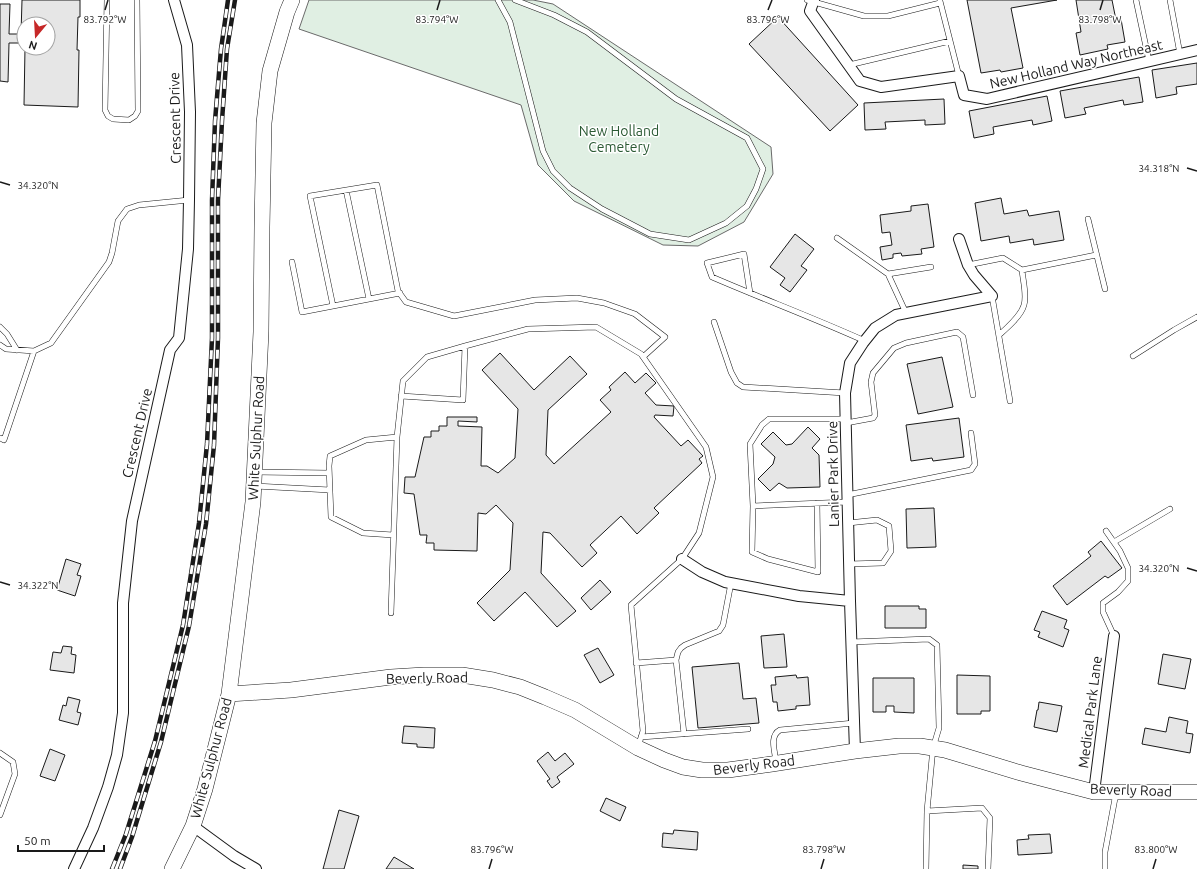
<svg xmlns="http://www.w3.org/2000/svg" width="1197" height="869" viewBox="0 0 1197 869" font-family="Ubuntu,sans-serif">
	<rect width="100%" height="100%" fill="#fff"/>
	<path fill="#e0efe3" stroke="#6a6a6a" d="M309,0h224l20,4 218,143 2,27 -29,48 -46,24 -35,-1 -89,-44 -36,-36 -17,-60 -222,-76z"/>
	<path fill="#e6e6e6" stroke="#1a1a1a" d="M22,0h58v17h-2l-1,33h2l-1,57 -54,-2 1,-57h23v-24h-24v19h-15l-1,39 -8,-1v-77h10l-1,30h12z
		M967,0h90l-46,8 12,60 -22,4 -1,-2 -19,3z
		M1076,0h36l4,20 5,-1 4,23 -18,3 1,4 -28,6 -4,-22 5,-1z
		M778,17l80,88 -28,26 -81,-87z
		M1197,63v21l-21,3 1,7 -21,4 -4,-28z
		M1139,77l4,25 -19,3 -1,-5 -39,8 2,6 -21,4 -5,-27z
		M1047,96l5,25 -19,4 -1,-5 -39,7 1,7 -20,4 -5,-27z
		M944,99l1,25 -20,1v-5l-40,2 1,7 -21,1 -1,-27z
		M1001,198l3,16 23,-4 2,6 30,-5 5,29 -30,5 -1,-6 -23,4 -1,-7 -28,5 -6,-38z
		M928,204l6,43 -13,2 1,5 -20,2 -1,-3 -8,1v4l-11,2 -2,-13 12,-2 -2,-13 -8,1 -2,-18 31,-4v-5z
		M795,234l19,15 -13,17 6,4 -17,22 -10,-7 5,-7 -15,-11z
		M500,353l34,37 36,-34 17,18 -39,36 -2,45 8,9 57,-52 -11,-12 11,-10 -2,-3 16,-15 10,11 11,-10 10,10 -11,10 11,12 18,1 -1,10 -18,-1 -1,2 27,29 7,-6 15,16 -4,3 3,4 -48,45 5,5 -22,21 -16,-18 -31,29 7,8 -15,14 -32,-34 -7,-1 -2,41 35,38 -19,16 -32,-35 -31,29 -17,-18 33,-33 3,-47 -17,-18 -10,9 -8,-1 -1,38 -43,-1v-7h-8l1,-8h-7l-6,-41 -10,-1 1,-16h10l9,-40h7v-6h8v-5h8v-9h30v5l-19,-1v5l24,1 -1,39h6l11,7 17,-15 3,-49 -36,-39z
		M942,357l11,50 -35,7 -11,-50z
		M959,418l5,39 -31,4 -1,-3 -21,3 -5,-36z
		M808,427l12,12 -8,9 7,7 1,32 -33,1 -8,-5 -9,8 -12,-12 15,-15 2,-7 -14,-13 12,-12 13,13 6,-1z
		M934,508l2,39 -29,1 -1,-39z
		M1101,541l21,27 -14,10 -3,-2 -38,29 -14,-19 38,-30 -3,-4z
		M66,559l15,5 -4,11 4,1 -6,20 -18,-6z
		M600,580l11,12 -20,18 -10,-12z
		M885,606h34v3h7v19h-41z
		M1042,611l25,9 -3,8 5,2 -6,17 -25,-10 2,-5 -6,-2z
		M784,634l3,33 -23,1 -3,-32z
		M63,646l9,1 -1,7 5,1 -2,18 -24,-3 3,-18 8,1z
		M598,648l16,27 -14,8 -16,-28z
		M1163,654l28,5 -6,30 -27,-5z
		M739,663l4,36 13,-1 3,25 -61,5 -6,-61z
		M796,675l1,3 11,-1 2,28 -14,1v3l-18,2 -1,-9h-4l-2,-17h5l-1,-8z
		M957,675l33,1v35h-9v3h-24z
		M873,678h41v35l-20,-1v-6h-8v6h-13z
		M68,697l12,3 -3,12 4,1 -3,12 -19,-5 4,-15 3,1z
		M1039,702l23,4 -5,26 -23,-5 3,-17h1z
		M1169,717l19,4 -2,12 7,1 -3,19 -48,-9 3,-16 21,4z
		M404,726l31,2 -1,20 -17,-1v-3l-15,-1z
		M50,749l15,6 -10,26 -15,-5z
		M548,752l7,9 10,-8 9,11 -17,13 3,5 -8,6 -5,-7 3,-2 -13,-18z
		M606,798l20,9 -6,14 -20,-10z
		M339,810l20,6 -15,53h-21z
		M674,830l24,2 -1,18 -35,-3 1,-14 10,1z
		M1050,834l2,19 -34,2 -1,-15 12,-1 -1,-4z
		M394,857l20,12h-28z
		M963,865l15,1v3h-15z"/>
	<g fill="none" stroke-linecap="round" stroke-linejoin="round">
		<g stroke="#1a1a1a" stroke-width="6">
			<path id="lane" d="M107,0l-2,110 3,6 5,3 16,1 6,-4 3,-5 -1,-111
				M498,0l12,22 33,129 10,20 17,17 32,21 48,25 39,6 37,-17 21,-17 9,-17 7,-20 -16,-31 -71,-39 -89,-67 -33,-17 -39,-15
				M807,0l57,16h24l52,-13
				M1136,0l13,61
				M1170,0l10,54
				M940,1l19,75
				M849,65l101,-24
				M346,190l23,109
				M1088,219l17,70
				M837,238l51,36
				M292,262l10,50 31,-6 -23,-110 67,-11 21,106 8,11 48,14 81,-16 42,-2 27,5 31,11 30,23 -22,20
				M968,265l35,-7 19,12c1,11 5,25 2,35 -3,11 -17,23 -25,30
				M1022,270l74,-15
				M750,293l-6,-39 -37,9 5,14c51,22 102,41 153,64
				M992,296l18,105
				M333,306l67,-13
				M906,313l-18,-39 43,-7
				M714,322l17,50 6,11 6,4 102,6
				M0,327l7,7 10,16
				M0,345l6,4 28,2
				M1133,356l41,-26 23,-13
				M401,396l62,4 2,-54
				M846,423l27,-5 2,-3 -4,-33 2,-9 21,-25 12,-5 51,-11 6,5 10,58
				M0,438l4,2 30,-89 17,-8 58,-81 3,-9 6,-32 9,-12 12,-4 50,-5
				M256,472l73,1
				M255,486l75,4
				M847,495l124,-25 4,-6 -4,-31
				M817,503l1,69 -50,-13 -16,-7 1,-46 94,-4
				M753,506l-3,-62 12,-19 7,-6h77
				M848,523l29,-3 12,6 2,25 -8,12 -34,1
				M1106,531l14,20 8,17v13l-10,11 -15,11v9l11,24
				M393,535l-30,-2 -32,-16 -2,-51 1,-10 36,-16 31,-3
				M1114,542l56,-33
				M391,613l6,-176 6,-56 24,-24 38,-11 63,-17 68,-2 45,27 65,93 7,30 -14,56 -17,26 -51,46 12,126 -5,16
				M851,642l78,-3 8,6 2,83 -6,20 -6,63 -1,58
				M676,660l2,-8 3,-4 4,-3 34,-14 4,-6 8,-42
				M636,663l40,-3 8,74
				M641,737l107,-8
				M0,753l13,9 2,12 -15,41
				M776,762c-1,-11 -7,-26 4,-32l74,-7
				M927,811l55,-3 8,10 -2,51
				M1105,869v-17l11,-59"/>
		</g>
		<g stroke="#1a1a1a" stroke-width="12">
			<path id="street" d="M814,0l-4,11 50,70 21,6 78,-11 5,19 23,4 210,-49
				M959,239l9,26 6,10 18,21
				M682,559l20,13 23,10 74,14 51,5
				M855,751l-5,-150 -5,-208 5,-30 13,-20 12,-15 21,-13 96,-19
				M1094,792l20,-156
				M193,826l41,30 22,13
				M74,869l19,-41 15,-41 9,-32 6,-42v-110l9,-82 38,-171 9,-12 9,-89 1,-49 1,-88 -3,-67 -13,-45"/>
		</g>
		<g stroke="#1a1a1a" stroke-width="16">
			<path id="secondary" d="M229,694l62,-4 100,-13 33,-2h38l31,5 27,7 25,10 30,13 63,38 26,12 19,7 19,3h26l44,-6 83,-13 44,-5h21l25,4 76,23 73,19h103
				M172,869l21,-43 12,-37 24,-95 24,-192 8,-170 1,-105 2,-104 6,-52 17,-59 5,-12"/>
		</g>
		<use href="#lane" stroke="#fff" stroke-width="5"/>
		<use href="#street" stroke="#fff" stroke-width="10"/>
		<use href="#secondary" stroke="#fff" stroke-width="15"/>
		<g stroke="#1a1a1a" stroke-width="4.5">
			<path id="rail" d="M112,869l14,-35 29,-93 28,-116 16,-102 8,-79 5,-106v-138l3,-79 6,-72 7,-49
				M120,869l12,-32 29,-95 28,-116 17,-102 8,-79 4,-107v-138l4,-79 5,-72 8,-49"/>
		</g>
		<use href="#rail" stroke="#fff" stroke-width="3" stroke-dasharray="9" stroke-linecap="butt"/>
	</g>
	<path fill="none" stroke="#1a1a1a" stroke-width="1.5" d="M105,10l3,-10M437,10l3,-10M768,10l4,-10M1100,10l3,-10M1187,168l10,3M0,182l10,3M1187,568l10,3M0,582l10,3M489,869l3,-10M821,869l3,-10M1153,869l3,-10"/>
	<g text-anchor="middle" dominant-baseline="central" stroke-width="3" stroke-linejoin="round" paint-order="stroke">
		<g font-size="14" fill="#1a1a1a" stroke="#fff">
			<text transform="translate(1076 64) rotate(-13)">New Holland Way Northeast</text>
			<text transform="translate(175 118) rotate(-91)">Crescent Drive</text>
			<text transform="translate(137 433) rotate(-77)">Crescent Drive</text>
			<text transform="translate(256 438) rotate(-87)">White Sulphur Road</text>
			<text transform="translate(833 474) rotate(-91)">Lanier Park Drive</text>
			<text transform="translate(427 678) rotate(-1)">Beverly Road</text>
			<text transform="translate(1090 712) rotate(-83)">Medical Park Lane</text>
			<text transform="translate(211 758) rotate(-75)">White Sulphur Road</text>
			<text transform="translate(754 765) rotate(-7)">Beverly Road</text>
			<text transform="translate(1131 790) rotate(2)">Beverly Road</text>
		</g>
		<g font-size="14" fill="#2b5a34" stroke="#fff">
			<text x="619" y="131">New Holland<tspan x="619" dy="16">Cemetery</tspan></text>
		</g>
	</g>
	<g font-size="10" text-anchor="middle" fill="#1a1a1a" stroke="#fff" stroke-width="3" stroke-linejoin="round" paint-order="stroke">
		<text x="105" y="23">83.792°W</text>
		<text x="437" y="23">83.794°W</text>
		<text x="768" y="23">83.796°W</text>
		<text x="1100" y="23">83.798°W</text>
		<text x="1159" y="172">34.318°N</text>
		<text x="38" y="189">34.320°N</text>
		<text x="1159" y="572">34.320°N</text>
		<text x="38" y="589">34.322°N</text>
		<text x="492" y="853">83.796°W</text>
		<text x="824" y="853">83.798°W</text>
		<text x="1156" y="853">83.800°W</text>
	</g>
	<g transform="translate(36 36) rotate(198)"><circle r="19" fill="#ffffff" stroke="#a3a3a3"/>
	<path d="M0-3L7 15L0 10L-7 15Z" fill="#c62828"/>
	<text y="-6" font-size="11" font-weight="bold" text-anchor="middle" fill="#1a1a1a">N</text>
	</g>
	<path d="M18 845v6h86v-6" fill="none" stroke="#1a1a1a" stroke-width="2"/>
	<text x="24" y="845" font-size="12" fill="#1a1a1a" stroke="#ffffff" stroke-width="3" paint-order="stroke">50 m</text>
</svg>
